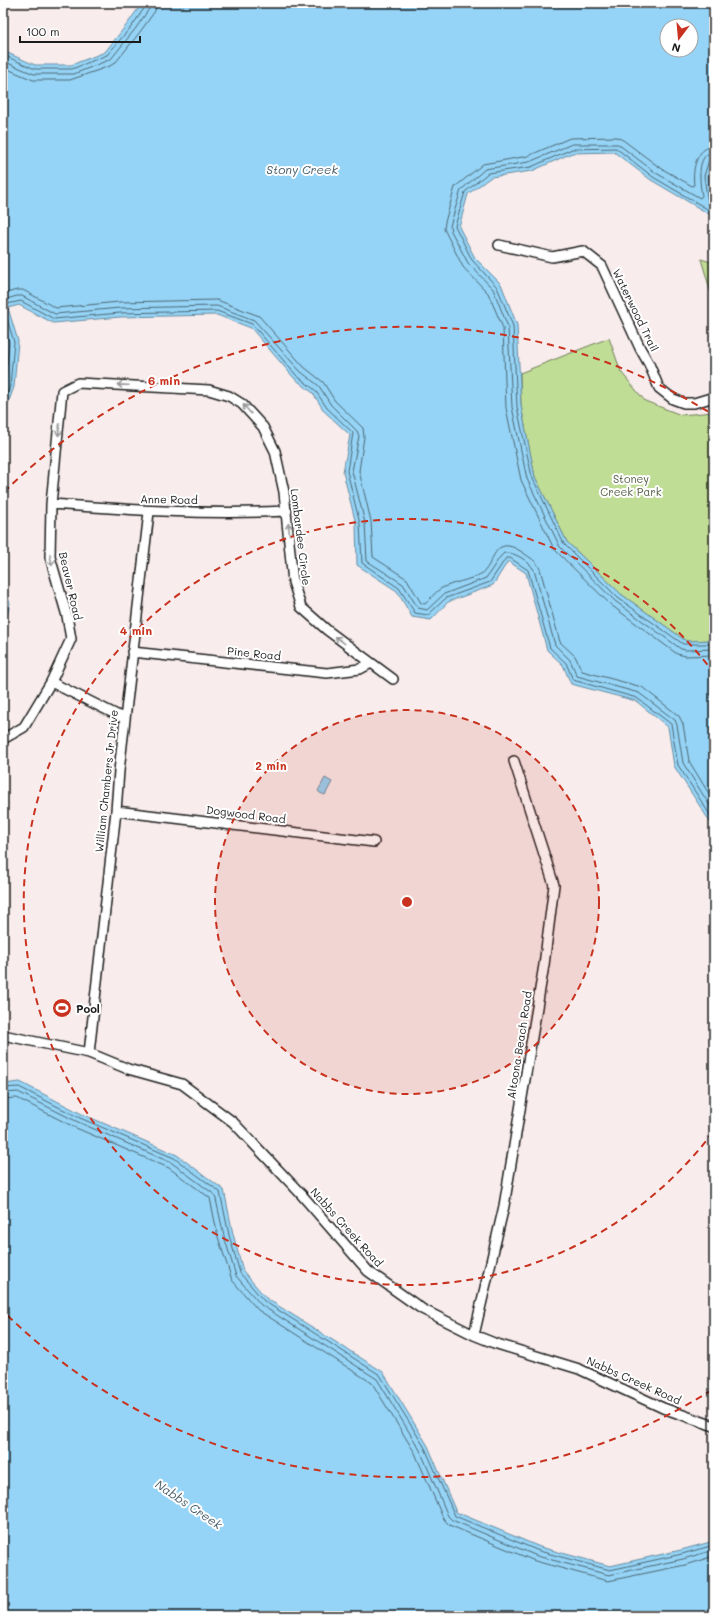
<svg xmlns="http://www.w3.org/2000/svg" width="717" height="1619" viewBox="0 0 717 1619" font-family="Mali,sans-serif">
	<rect width="100%" height="100%" fill="#f8ecec"/>
	<filter id="ink" filterUnits="userSpaceOnUse"><feTurbulence type="fractalNoise" baseFrequency=".025" numOctaves="2"/><feDisplacementMap in="SourceGraphic" scale="8" xChannelSelector="R" yChannelSelector="G"/><feConvolveMatrix kernelMatrix="1 2 1 2 8 2 1 2 1" color-interpolation-filters="sRGB"/></filter>
	<g filter="url(#ink)">
		<path fill="#c0dd95" stroke="#6e7c58" d="M701,259l13,4v40z
			M609,338l12,34 24,29 36,14 33,-3v228l-28,1 -65,-47 -54,-52 -32,-65 -14,-71 -1,-33z"/>
		<path fill="#95d4f6" stroke="#658a9f" fill-rule="evenodd" d="M142,3h572v152l-6,21 6,41 -63,-37 -37,-28 -42,1 -40,18 -41,6 -23,17 -9,33 16,31 26,26 16,41 4,81 14,71 32,65 54,52 65,47 28,-1v188l-40,-62 -6,-39 -32,-26 -65,-17 -8,-19 -16,-15 -21,-77 -18,-12 -15,24 -45,17 -17,18 -19,-3 -15,-26 -40,-26 -1,-41 -13,-52 7,-37 -26,-24 -11,-18 -19,-15 -43,-50 -34,-13 -97,2 -67,6 -34,-18 -11,3 10,33 -4,46 -11,30v-366l32,14h36l34,-13 23,-29zM667,26h24v24h-24z
			M3,586l7,17 -7,30z
			M325,778l7,4 -7,13 -5,-2 -2,-2z
			M20,1082l62,32 95,41 47,35 9,44 10,37 23,27 117,74 45,74 28,66 84,35 70,19 71,-16 33,-9v75h-711v-532z"/>
		<g fill="none" stroke-linecap="round" stroke-linejoin="round">
			<path stroke="#4c6673" stroke-width="1" d="M3,55l32,14h37l35,-14 25,-29 13,-19v-4
				M3,61l31,13h40l37,-15 25,-31 13,-19 1,-6
				M3,67l30,13h37l40,-14 6,-4 24,-30 15,-21 1,-8
				M714,146c-18,1 -22,24 -20,39l-2,1 -33,-19 -36,-27 -7,-3 -46,1 -42,18 -45,8 -28,23 -10,35 -1,7 19,38 25,26 15,35 3,80 15,72 33,69 57,56 66,49 9,2 28,-1
				M714,152c-19,1 -14,32 -12,44l-2,2 -44,-25 -38,-29h-46l-43,18 -44,7 -24,21 -11,36 1,5 17,32 25,26 15,38 4,80 15,72 33,68 55,54 66,48 5,1 28,-1
				M714,157l-5,3 -5,16 4,27 2,2 4,1
				M714,213l-61,-36 -37,-29 -44,1 -41,18 -43,6 -23,19 -10,34 17,34 25,27 16,39 4,81 15,70 32,67 54,54 65,46h31
				M3,294l14,-4h6l33,18 63,-6 98,-2 42,16 45,51 19,15 12,19 28,27 1,9 -5,34 12,50 2,36 34,22 14,24 4,1c5,-4 9,-11 15,-15 13,-7 28,-8 41,-15 14,-8 11,-42 41,-22 7,5 15,9 18,17l20,73 15,14 7,15 60,16 37,29 4,8 6,37 25,41
				M3,300l14,-4h5l33,18 65,-6 97,-2 37,14 46,51 19,15 12,19 26,26 2,5 -7,35 13,52 2,38 36,23 15,24 9,2 17,-16 42,-16 14,-21 4,-4c10,-2 26,9 30,17l21,75 15,15 7,16 62,17 36,27 2,5 6,38 31,49
				M3,324l6,18 -4,43 -2,5
				M3,405l7,-19 4,-44 -10,-33v-3l3,-2 14,-3 33,18 66,-6 97,-2 35,13 44,51 19,15 12,18 26,25 -6,38 13,53 2,39 37,25 16,25 13,2 18,-17 44,-16 16,-24h4l18,12 22,78 16,15 7,17 64,18 34,26 7,41 36,56
				M3,1088l16,-1 61,31 94,40 46,34 9,43 11,38 24,28 116,74 45,73 30,68 84,35 71,19 72,-16 32,-9
				M3,1093l15,-1 60,30 94,41 43,32 9,41 12,40 25,29 116,74 43,71 28,66 4,4 85,36 72,19 74,-16 31,-9
				M3,1099l14,-1 59,30 93,40 41,30 8,39 14,43 26,30 114,73 43,70 28,65 6,7 86,36 73,20 77,-16 29,-9"/>
			<g stroke="#1c1c1c" stroke-width="12">
				<path id="minor" d="M499,245l53,12 31,-6 19,15 38,82 9,16 10,24 14,11 11,4h10l20,-6
					M51,504c79,6 157,11 236,7
					M132,652l195,21 33,-4 11,-6
					M51,682l74,37
					M3,739l21,-12 27,-45 20,-43 -4,-23 -17,-59 1,-53 11,-113 16,-8 131,7 20,6 13,8 21,23 12,24 9,41 9,90 8,25 26,23 66,49
					M116,811l258,31
					M3,1035l86,18 39,16 54,15 51,38 68,72 67,77 54,38 52,26 20,8 85,26 84,39 51,18
					M89,1053l27,-242 3,-40 30,-259
					M474,1335l30,-129 40,-241 10,-80 -40,-124"/>
			</g>
			<use href="#minor" stroke="#fff" stroke-width="9"/>
		</g>
		<defs><path id="oneway-shaft" d="M-6 0H5M1.5-3L5.5 0L1.5 3" fill="none" stroke-width="1.6" stroke-linecap="round" stroke-linejoin="round"/></defs>
		<g stroke="#999">
			<use href="#oneway-shaft" transform="translate(123 385) rotate(-178)"/>
			<use href="#oneway-shaft" transform="translate(247 409) rotate(-131)"/>
			<use href="#oneway-shaft" transform="translate(59 430) rotate(95)"/>
			<use href="#oneway-shaft" transform="translate(289 529) rotate(-95)"/>
			<use href="#oneway-shaft" transform="translate(51 560) rotate(80)"/>
			<use href="#oneway-shaft" transform="translate(340 640) rotate(-143)"/>
		</g>
	</g>
	<circle cx="407" cy="902" r="192" fill="#c8321e" fill-opacity=".12"/>
	<g fill="none" stroke="#c8321e" stroke-width="2" stroke-dasharray="7 5">
		<circle cx="407" cy="902" r="192"/>
		<path d="M713 1132A383 383 0 1 1 713 672"/>
		<path d="M712 1390A575 575 0 0 1 4 1312M4 492A575 575 0 0 1 712 414"/>
	</g>
	<defs>
		<g id="stadium-disc" transform="scale(1)"><circle r="9.5" fill="#c8321e" stroke="#fff"/><path d="M0-5a6.5 5 0 1 0 0 10a6.5 5 0 1 0 0-10ZM-3.5-1.8h7v3.6h-7Z" fill="#fff"/></g>
	</defs>
	<g fill-rule="evenodd">
		<use href="#stadium-disc" x="62" y="1008"/>
	</g>
	<g text-anchor="middle" dominant-baseline="central" stroke-width="4" stroke-linejoin="round" paint-order="stroke">
		<g font-size="11" fill="#1c1c1c" stroke="#fff">
			<text transform="translate(636 310) rotate(64)">Waterwood Trail</text>
			<text transform="translate(169 499) rotate(1)">Anne Road</text>
			<text transform="translate(301 537) rotate(83)">Lombardee Circle</text>
			<text transform="translate(71 586) rotate(77)">Beaver Road</text>
			<text transform="translate(254 653) rotate(6)">Pine Road</text>
			<text transform="translate(106 781) rotate(-84)">William Chambers Jr Drive</text>
			<text transform="translate(246 814) rotate(7)">Dogwood Road</text>
			<text transform="translate(519 1045) rotate(-81)">Altoona Beach Road</text>
			<text transform="translate(347 1227) rotate(48)">Nabbs Creek Road</text>
			<text transform="translate(634 1380) rotate(24)">Nabbs Creek Road</text>
		</g>
		<g font-size="11" fill="#556046" stroke="#fff">
			<text x="631" y="478">Stoney<tspan x="631" dy="13">Creek Park</tspan></text>
		</g>
		<g font-size="11" font-weight="bold" fill="#1c1c1c" stroke="#fff" text-anchor="start">
			<text x="76" y="1008">Pool</text>
		</g>
		<g font-size="12" font-style="italic" fill="#465c68" stroke="#fff">
			<text x="302" y="169">Stony Creek</text>
			<text transform="translate(189 1504) rotate(34)">Nabbs Creek</text>
		</g>
	</g>
	<circle cx="407" cy="902" r="6" fill="#c8321e" stroke="#fff" stroke-width="2"/>
	<g font-size="12" text-anchor="middle" font-weight="bold" fill="#c8321e" stroke="#fff" stroke-width="4" stroke-linejoin="round" paint-order="stroke">
		<text x="164" y="385">6 min</text>
		<text x="136" y="635">4 min</text>
		<text x="271" y="770">2 min</text>
	</g>
	<rect width="717" height="1619" fill="none" stroke="#fff" stroke-width="16"/>
	<rect x="8" y="8" width="701" height="1603" fill="none" stroke="#1c1c1c" stroke-width="1.5" filter="url(#ink)"/>
	<g transform="translate(679 38) rotate(196)"><circle r="19" fill="#ffffff" stroke="#a4a4a4"/>
	<path d="M0-3L7 15L0 10L-7 15Z" fill="#c8321e"/>
	<text y="-6" font-size="11" font-weight="bold" text-anchor="middle" fill="#1c1c1c">N</text>
	</g>
	<path d="M20 36v6h120v-6" fill="none" stroke="#1c1c1c" stroke-width="2"/>
	<text x="26" y="36" font-size="12" fill="#1c1c1c" stroke="#ffffff" stroke-width="3" paint-order="stroke">100 m</text>
</svg>
